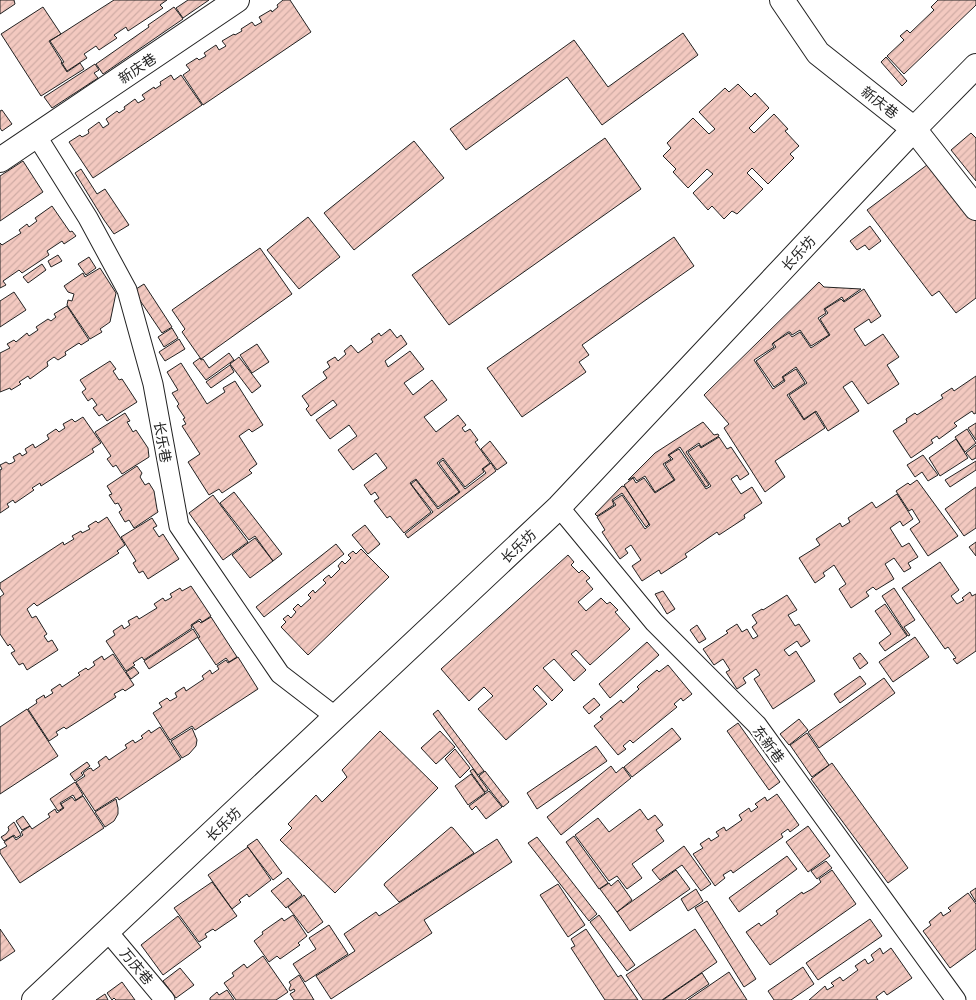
<svg xmlns="http://www.w3.org/2000/svg" width="976" height="1000" viewBox="0 0 976 1000" font-family="Manrope,'Noto Sans SC',sans-serif">
	<defs>
		<pattern id="building-hatch" width="6" height="6" patternUnits="userSpaceOnUse" patternTransform="scale(1.25)"><rect width="6" height="6" fill="#f3c9c0"/><path d="M-1 1l2-2M0 6l6-6M5 7l2-2" fill="none" stroke="#d0aca5"/></pattern>
	</defs>
	<rect width="100%" height="100%" fill="#fff"/>
	<path fill="url(#building-hatch)" stroke="#222" d="M0,0h14l1,4 -15,10z
		M114,0h53l-7,5 3,3 -35,23 -2,-4 -12,8 3,3 -18,12 -3,-4 -12,8 3,4 -20,13 -5,-8 2,-1 -14,-21z
		M188,0h21l-26,18 -7,-10z
		M283,0h7l21,32 -108,73 -20,-30 7,-5 -4,-5 11,-7 2,2 7,-4 -2,-3 12,-8 3,5 7,-4 -4,-5 12,-7 1,1 7,-4 -1,-2 11,-7 3,4 7,-4 -3,-5 12,-7 1,2 6,-5 -1,-2z
		M938,0h38v5l-72,69 -17,-18 17,-16 -4,-4 7,-6 3,3 24,-23 -3,-3z
		M43,7l18,27 -12,7 13,21 -1,1 6,9 13,-9 4,6 -43,27 -40,-62z
		M174,7l9,12 -80,55 -7,-10 53,-37 -1,-2z
		M683,33l15,22 -96,70 -35,-48 -101,73 -16,-21 124,-89 34,47z
		M886,57l21,24 -5,5 -21,-24z
		M95,64l4,6 -5,3 4,5 -46,30 -8,-11z
		M171,75l3,5 7,-5 21,30 -109,73 -24,-36 11,-7 2,2 4,-2 3,-2 -1,-3 11,-8 4,6 6,-4 -3,-5 11,-8 2,2 6,-4 -1,-2 11,-8 3,4 7,-4 -3,-4 12,-8 1,2 6,-4 -1,-3z
		M738,84l13,13 4,-4 14,15 -20,20 5,5 20,-19 14,15 -3,2 14,15 -9,8 4,4 -26,26 -16,-16 -5,5 16,16 -26,25 -5,-3 -8,8 -12,-13 -4,4 -15,-17 20,-19 -6,-5 -19,19 -15,-16 3,-3 -13,-13 8,-8 -4,-5 26,-25 16,16 6,-5 -16,-17 26,-24 4,4z
		M2,110l10,14 -10,7 -2,-3v-17z
		M971,133l5,5v43l-25,-31z
		M605,138l36,51 -192,136 -37,-50z
		M414,141l30,37 -90,72 -30,-37z
		M23,161l20,31 -43,29v-45z
		M931,162l45,59v77l-20,15 -17,-22 -7,5 -65,-86z
		M81,169l16,25 8,-5 24,36 -15,9 -10,-14 -29,-47z
		M52,206l18,26 2,-1 4,5 -12,8 -2,-3 -15,10 2,4 -27,18 -3,-3 -13,9 -3,2 3,4 -6,3v-45l2,2 19,-12 -2,-3 8,-6 2,3 8,-6 -2,-3z
		M308,217l32,40 -41,32 -32,-39z
		M870,226l11,15 -12,9 -4,-5 -8,5 -7,-9z
		M674,237l20,29 -112,79 7,10 -10,7 7,10 -64,45 -35,-49z
		M260,248l32,46 -91,65 -19,-27 3,-3 -13,-19z
		M58,255l4,6 -11,6 -3,-6z
		M89,257l7,11 -10,7 -8,-11z
		M42,264l4,6 -18,13 -5,-6z
		M100,268l16,25 -6,29 -10,7 2,3 -12,7 -23,-34 1,-5 4,1 2,-7 -6,-2 -4,-6 19,-13 2,4z
		M819,282l5,5 37,2 -17,12 -2,-4 -18,12 2,4 -8,5 11,17 -18,11 -11,-16 -8,5 -2,-3h-2l-16,12 2,3 -20,13 19,29 12,-8 -2,-4 13,-8 9,14 -18,12 17,25 11,-8 10,16 -50,33 10,16 -20,15 -41,-64 5,-4 -25,-29z
		M144,284l28,43 -10,6 -23,-34 -3,-10z
		M864,289l17,27 -10,7 -2,-4 -15,10 11,17 18,-12 16,23 -12,8 12,19 -31,20 -16,-23 -9,6 16,24 -31,20 -12,-20 -12,8 -15,-24 18,-12 -11,-16 -14,10 2,3 -10,7 -18,-26 20,-14 -3,-4 16,-10 3,4 8,-5 11,16 19,-13 -10,-16 8,-6 -3,-4 16,-10 3,3z
		M14,292l12,18 -26,17v-26z
		M67,306l22,34 -8,5 -2,-2 -14,9 1,3 -8,5 -4,-3 -7,5 1,4 -18,13 -2,-3 -9,6 2,2 -10,6 -1,-2 -10,4v-39l10,-5 -3,-4 7,-4 2,2 11,-9 2,3 9,-6 -2,-3 12,-8 3,2 5,-4 -2,-3z
		M172,328l6,10 -14,9 -6,-10z
		M390,329l7,9 4,-3 6,9 -22,17 3,6 22,-16 14,18 -20,14 9,12 19,-15 15,20 -23,17 12,15 22,-17 8,10 -4,3 3,4 5,-3 8,11 -3,2 15,21 -8,6 2,3 -19,15 -22,-29 -6,5 22,29 -21,15 -22,-28 -6,4 21,29 -27,21 -14,-17 -3,2 -13,-17 5,-3 -4,-6 -4,3 -7,-10 23,-17 -11,-15 -23,17 -15,-20 19,-14 -8,-11 -19,14 -14,-19 21,-15 -4,-5 -22,16 -5,-7 3,-3 -7,-10 25,-18 -4,-6 7,-5 -3,-5 8,-5 3,4 8,-7 -2,-3 7,-6 7,8 15,-11 -2,-3 8,-6 2,3z
		M179,339l6,10 -20,12 -6,-9z
		M257,344l12,18 -17,11 -12,-18z
		M229,353l5,7 -28,20 -13,-17 7,-5 1,2 2,-1 6,9z
		M239,357l22,29 -9,7 -22,-29z
		M110,361l6,8 -3,2 6,9 3,-1 15,23 -30,19 -5,-7 -3,2 -6,-8 4,-3 -5,-7 -4,3 -6,-9 4,-3 -6,-9z
		M181,363l26,41 18,-12 -2,-4 12,-7 28,44 -11,7 -3,-3 -10,7 18,28 -8,6 3,3 -30,20 -3,-4 -10,6 -21,-33 12,-8 -18,-28 4,-2 -3,-5 2,-1 -8,-12 2,-2 -7,-11 6,-3 -11,-18z
		M230,365l4,7 -23,16 -5,-6z
		M976,376v37l-2,1 -2,-3 -18,12 3,3 -18,13 -2,-3 -6,4 2,3 -22,15 -18,-27 14,-9 -1,-3 9,-6 2,2 26,-17 -2,-3 11,-7 2,3z
		M125,413l5,8 -3,1 6,10 3,-2 12,18 1,9 -27,17 -6,-9 -3,2 -6,-8 4,-3 -16,-24z
		M83,417l18,26 -9,6 2,3 -53,34 -1,-3 -8,5 2,2 -19,13 -2,-3 -6,4 2,3 -9,6v-43l2,-1 -2,-4 6,-3 3,2 3,-1 3,-2 -2,-4 7,-4 2,3 5,-3 -2,-4 8,-5 2,4 14,-9 -2,-4 9,-6 3,3 6,-4 -2,-4 9,-5 3,3z
		M703,422l11,13 4,-1 1,2 -18,11 -2,-4 -13,9 23,33 -3,2 -26,-40 -12,8 3,4 -8,5 11,16 -19,12 -10,-16 -8,5 -3,-4 -6,3 27,-27z
		M976,423v17l-8,-12z
		M967,429l9,14 -11,9 -10,-15z
		M719,437l8,12 4,-2 18,27 -9,6 -3,-5 -6,4 10,15 11,-7 10,16 -18,12 1,3 -26,17 -2,-3 -32,22 2,3 -26,17 -2,-4 -17,11 -10,-15 9,-6 -10,-15 -6,4 3,4 -8,6 -18,-27 3,-2 -8,-13 19,-12 -3,-4 9,-6 23,34 5,-4 -26,-40 9,-7 3,5 8,-5 11,15 20,-13 -10,-16 8,-5 -4,-4 10,-6 27,40 5,-3 -23,-34 11,-7 2,3z
		M956,439l12,19 -28,18 -11,-18z
		M490,441l17,22 -10,7 -16,-21z
		M976,445v13l-4,2 -6,-7z
		M923,455l15,20 -10,6 -6,-9 -7,5 -8,-12z
		M443,460l22,29 21,-16 -3,-4 8,-6 5,8 -88,67 -3,-4 28,-22 -22,-28 5,-4 22,29 22,-17 -21,-29z
		M976,461v9l-26,17 -5,-7z
		M137,466l5,7 -2,4 5,8 4,-2 5,8 3,18 1,3 -24,16 -5,-8 -4,2 -6,-10 3,-2 -4,-7 -3,1 -6,-9 3,-1 -5,-8z
		M917,480l41,56 -30,20 -18,-27 10,-7 -8,-13 -3,2 -13,-20 12,-8 2,2z
		M622,486l3,1 24,37 -3,3 -24,-34 -10,7 2,5 -17,11 -2,-2z
		M976,487v41l-12,8 -19,-27z
		M234,492l48,62 -9,7 -18,-25 -6,4 -29,-37z
		M897,494l16,25 -10,7 -3,-5 -10,7 12,19 7,-4 9,14 -10,6 3,5 -7,4 -10,-14 -9,6 9,15 -18,11 -3,-3 -7,5 3,4 -18,12 -12,-19 7,-5 -12,-19 -11,8 2,3 -10,7 -16,-25 21,-13 -4,-6 24,-16 2,4 8,-5 -2,-4 24,-16 4,6z
		M213,495l35,47 -25,18 -34,-47z
		M107,517l18,28 -8,6 2,2 -82,53 -3,-3 -7,6 5,9 4,-2 11,18 -3,2 4,6 4,-2 6,10 -31,20 -4,-7 -4,2 -8,-12 4,-2 -5,-7 -2,2 -8,-12v-37l4,-3 -4,-6v-5l63,-41 1,3 10,-6 -2,-3 9,-5 1,2 8,-4 -2,-3 8,-5 2,2z
		M152,518l5,8 -4,2 6,9 4,-3 16,25 -31,20 -5,-8 -4,2 -6,-10 3,-2 -15,-24z
		M365,525l15,19 -12,10 -16,-19z
		M255,538l18,23 -23,17 -18,-23z
		M976,542v14l-7,-9z
		M336,544l8,10 -80,63 -8,-10z
		M361,549l28,28 -81,78 -27,-28 5,-5 -3,-3 5,-4 3,3 5,-6 -3,-3 5,-5 3,3 10,-9 -3,-3 5,-5 2,3 11,-10 -3,-3 2,-2 4,-3 2,3 9,-9 -2,-3 4,-5 3,3 6,-6 -3,-3 5,-4 3,3z
		M568,555l6,7 -3,3 8,8 3,-3 8,8 -4,3 7,8 -15,13 8,9 15,-13 6,6 3,-2 8,8 -3,2 15,17 -40,36 -14,-15 -5,4 15,16 -12,11 -20,-22 -11,9 20,22 -11,11 -15,-16 -4,4 14,15 -41,36 -28,-31 15,-13 -9,-9 -15,14 -28,-32z
		M940,562l19,28 -8,6 6,8 7,-4 -2,-2 8,-6 2,4 4,-2v57l-19,13 -4,-5 3,-1 -8,-11 -3,2 -43,-61z
		M191,586l20,30 -9,6 -2,-3 -9,6 1,3 -48,32 -2,-3 -9,6 2,2 -9,6 -20,-30 9,-6 -2,-4 9,-6 2,4 6,-4 -2,-4 9,-5 2,3 18,-11 -3,-4 9,-6 2,3 4,-2 3,-2 -2,-3 10,-6 2,3z
		M894,588l21,32 -11,7 6,8 -2,1 -26,-40z
		M663,591l12,18 -8,5 -12,-20z
		M787,595l10,15 -9,5 7,11 4,-2 11,17 -9,6 -4,-6 -13,9 5,6 7,-5 19,30 -42,28 -19,-30 6,-4 -4,-6 -13,9 3,5 -9,6 -11,-17 4,-2 -7,-11 -9,6 -11,-16 25,-16 -2,-2 11,-7 5,8 5,-3 6,10 5,-3 -6,-9 5,-4 -5,-8 10,-6 1,1z
		M885,604l22,32 -22,15 -6,-8 12,-9 -16,-23z
		M211,617l26,40 -8,5 -3,-4 -10,7 -18,-27 2,-1 -8,-12 7,-4 2,2z
		M697,625l9,14 -7,4 -9,-13z
		M193,629l5,8 -49,32 -5,-8z
		M915,637l14,20 -36,25 -14,-20z
		M647,642l12,13 -49,43 -11,-14z
		M860,653l8,10 -8,6 -7,-11z
		M113,654l21,31 -9,6 -2,-2 -9,5 2,3 -50,32 -2,-2 -8,5 2,3 -9,6 -21,-32 9,-6 -1,-3 8,-5 1,3 8,-5 -2,-3 9,-6 2,3 18,-12 -2,-2 8,-5 2,2 7,-5 -2,-3 9,-6 2,4z
		M238,657l20,32 -63,41 -3,-4 -22,14 -17,-27 9,-6 -3,-4 8,-5 3,3 7,-4 -2,-4 9,-6 2,4 18,-12 -2,-3 8,-6 2,4 7,-5 -2,-3 9,-6 2,3z
		M668,665l24,29 -9,7 -2,-3 -7,6 3,3 -44,36 -3,-3 -7,6 3,3 -8,6 -24,-29 9,-7 -3,-2 21,-17 2,3 16,-14 -2,-2 3,-3 17,-14 2,2z
		M134,667l5,6 -8,6 -5,-7z
		M860,676l6,8 -26,19 -6,-9z
		M884,678l11,15 -76,55 -11,-16z
		M594,698l6,7 -11,9 -6,-7z
		M27,709l31,47 -58,38v-67z
		M438,710l46,61 -6,4 -45,-61z
		M799,719l9,11 -19,15 -9,-11z
		M738,723l42,59 -11,8 -42,-59z
		M160,727l21,32 -62,41 -2,-3 -22,14 -19,-29 9,-6 -2,-3 5,-4 3,-1 2,3 7,-5 -2,-4 8,-6 3,4 18,-12 -2,-3 8,-5 2,3 8,-5 -2,-2 8,-6 2,3z
		M192,728l5,12 -1,6 -7,8 -7,4 -11,-17z
		M672,728l9,11 -49,38 -8,-10z
		M380,731l58,57 -103,105 -55,-53 12,-12 -4,-4 28,-29 6,7 25,-25 -5,-7z
		M440,731l15,16 -19,17 -15,-16z
		M807,733l22,32 -17,12 -22,-32z
		M596,746l11,15 -70,48 -10,-16z
		M455,749l15,19 -10,10 -15,-19z
		M87,762l3,4 -9,7 2,2 -8,6 -5,-7z
		M832,763l76,105 -20,15 -77,-104z
		M611,766l5,7 7,-6 8,11 -70,57 -14,-18z
		M473,769l15,21 -3,2 -15,-21z
		M485,771l24,31 -6,5 -24,-31z
		M471,774l14,19 -17,12 -13,-19z
		M75,782l8,13 -7,5 -3,-5 -13,8 3,5 -5,3 -8,-12z
		M489,791l13,16 -16,12 -10,-13 -4,4 -3,-4z
		M777,794l22,31 -9,7 -2,-3 -7,5 2,3 -50,36 -2,-3 -8,5 2,3 -10,8 -22,-32 10,-6 -3,-4 9,-6 2,3 8,-5 -3,-4 8,-5 2,4 16,-11 -3,-5 10,-7 2,4 7,-5 -3,-3 10,-7 2,4z
		M83,796l21,32 -84,55 -20,-30v-3l7,-4 -3,-4 9,-6 3,4 7,-5 -2,-3 9,-6 2,3 18,-12 -2,-3 7,-5 2,4 7,-5 -3,-4 11,-7 3,4z
		M116,799l2,9v6l-4,7 -9,6 -10,-15z
		M640,809l8,11 7,-5 8,10 -7,5 8,11 -32,23 10,14 -15,11 -10,-13 -8,5 -34,-46 23,-17 11,14z
		M23,816l7,10 -8,4 -6,-9z
		M14,822l7,13 -5,3 -2,-3 -10,6 -3,-4 5,-3 3,-4 -1,-3z
		M808,826l22,30 -22,16 -22,-30z
		M451,827l2,1 21,25 -75,49 -15,-17 1,-2z
		M574,836l34,47 -9,6 -33,-47z
		M537,837l60,77 -8,7 -61,-78z
		M257,839l25,34 -9,7 -26,-34z
		M497,839l15,23 -88,58 8,13 -101,66 -15,-23 39,-25 -11,-17 32,-22 3,4z
		M684,846l27,38 -10,7 -19,-26 -22,15 -8,-10z
		M248,847l23,33 -22,17 -2,-3 -8,6 2,2 -9,7 -24,-34z
		M787,856l10,13 -58,43 -10,-14z
		M826,861l6,7 -15,11 -6,-8z
		M676,870l14,19 -60,42 -13,-19z
		M832,870l24,34 -86,61 -24,-33 13,-9 2,3 17,-12 -2,-3 26,-19 1,2 9,-5 9,-7 -2,-3z
		M288,878l14,17 -16,13 -15,-17z
		M618,880l14,20 -15,12 -17,-23 9,-6 2,3z
		M212,882l25,34 -22,15 -2,-2 -8,5 2,3 -8,5 -25,-34z
		M558,884l27,41 -17,12 -28,-42z
		M976,888v14l-6,-10z
		M696,889l7,12 -15,10 -7,-12z
		M968,893l8,11v45l-26,19 -27,-37 8,-6 -2,-3 12,-10 2,4 8,-5 -3,-3z
		M304,895l19,27 -15,11 -20,-26z
		M707,901l49,78 -12,8 -49,-79z
		M293,915l14,21 -9,7 2,2 -20,14 -3,-3 -8,6 -15,-21 9,-7 -1,-2 20,-14 2,3z
		M599,915l36,50 -8,6 -37,-49z
		M178,916l23,31 -38,28 -22,-30z
		M870,919l12,17 -64,44 -12,-17z
		M329,925l19,29 -43,28 -12,-18 23,-15 -7,-11z
		M0,929l15,22 -15,10z
		M586,929l32,48 3,-2 17,25h-33l-34,-52 4,-2 -4,-7z
		M695,929l22,33 -55,38h-19l-17,-25z
		M880,948l3,6 8,-6 21,30 -25,17 -3,-4 -8,6 2,3h-69l16,-14 2,4 7,-4 -3,-3 9,-6 3,4 15,-11 -3,-4 10,-7 3,5 6,-4 -3,-5z
		M263,956l25,36 -12,8h-40l-12,-17 10,-7 -2,-3 12,-9 3,4z
		M803,967l11,17 -23,16h-17l-6,-9z
		M180,968l14,17 -18,13 -13,-17z
		M729,972l18,28h-59z
		M702,973l7,11 -24,16h-22z
		M299,975l15,25h-20l-4,-6 5,-3 -1,-2 -4,2 -1,-2 2,-4 -2,-3z
		M122,982l13,18h-19l-2,-2 -2,2 -5,-7z
		M227,990l7,10h-24v-2l7,-6 2,3z
		M105,994l3,6h-12z"/>
	<g fill="none" stroke-linecap="round" stroke-linejoin="round">
		<g stroke="#222" stroke-width="21">
			<path id="minor" d="M36,135l52,83 39,72 26,94 26,142 101,148 56,43
				M559,507l95,115 103,103 199,275
				M108,932l57,68"/>
		</g>
		<g stroke="#222" stroke-width="26">
			<path id="tertiary" d="M782,0l36,53 96,76 62,79
				M0,160l237,-160
				M34,1000l525,-493 355,-378 62,-63"/>
		</g>
		<use href="#minor" stroke="#fff" stroke-width="19"/>
		<use href="#tertiary" stroke="#fff" stroke-width="24"/>
	</g>
	<g text-anchor="middle" dominant-baseline="central" stroke-width="4" stroke-linejoin="round" paint-order="stroke">
		<g font-size="14" fill="#222" stroke="#fff">
			<text transform="translate(137 68) rotate(-34)">新庆巷</text>
			<text transform="translate(880 102) rotate(38)">新庆巷</text>
			<text transform="translate(798 253) rotate(-47)">长乐坊</text>
			<text transform="translate(163 442) rotate(80)">长乐巷</text>
			<text transform="translate(518 546) rotate(-43)">长乐坊</text>
			<text transform="translate(769 744) rotate(53)">东新巷</text>
			<text transform="translate(223 824) rotate(-43)">长乐坊</text>
			<text transform="translate(137 966) rotate(50)">万庆巷</text>
		</g>
	</g>
</svg>
